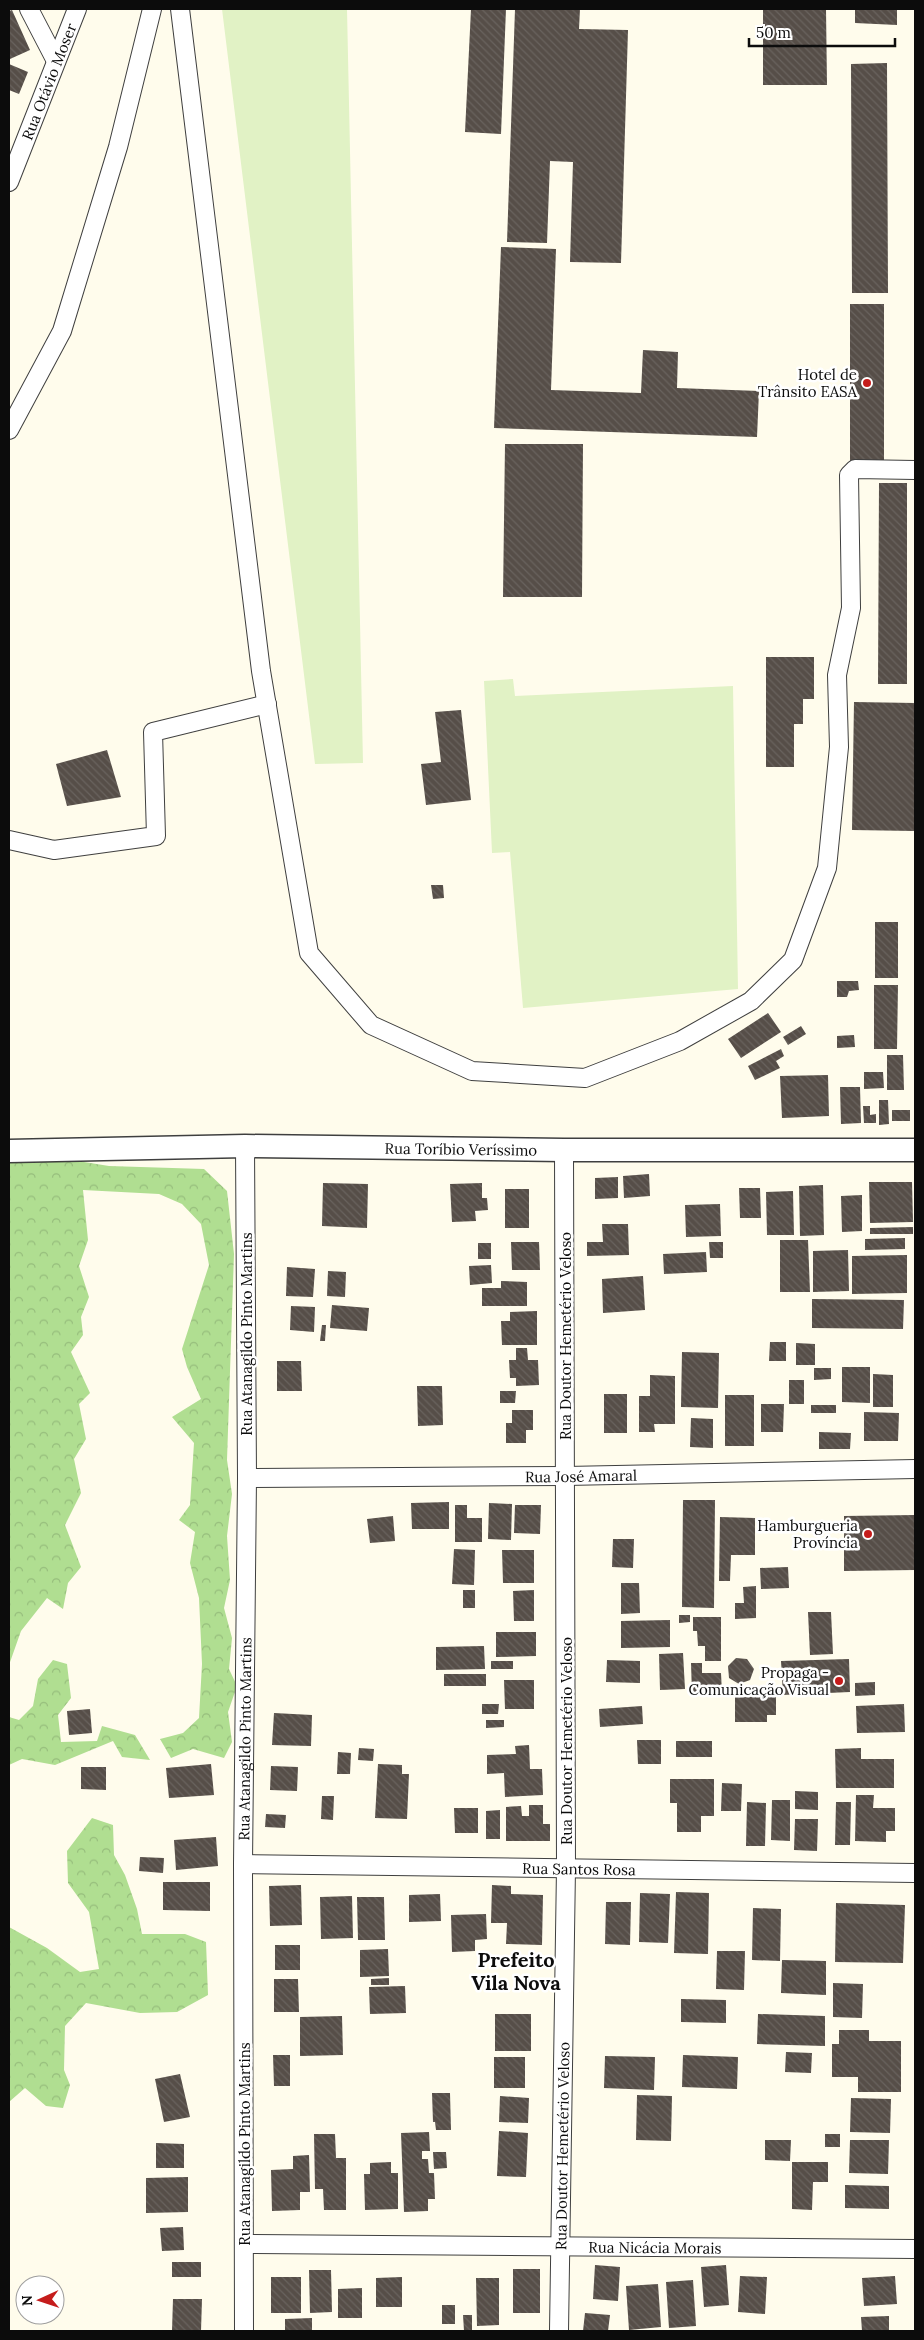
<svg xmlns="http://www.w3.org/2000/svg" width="924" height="2340" viewBox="0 0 924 2340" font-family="Lora,serif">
	<defs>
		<pattern id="forest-crowns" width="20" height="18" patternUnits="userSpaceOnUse" patternTransform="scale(1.25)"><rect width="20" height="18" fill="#b0de91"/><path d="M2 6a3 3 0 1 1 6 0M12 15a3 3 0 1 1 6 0" fill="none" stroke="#96bd7c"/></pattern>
		<pattern id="building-back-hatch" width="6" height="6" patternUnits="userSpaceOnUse" patternTransform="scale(1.25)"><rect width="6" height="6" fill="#564e48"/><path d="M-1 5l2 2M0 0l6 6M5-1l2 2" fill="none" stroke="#69635e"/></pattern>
	</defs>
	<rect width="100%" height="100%" fill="#fffcec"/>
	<path fill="url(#forest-crowns)" d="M59,1158l50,8 95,3 23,22 7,63 -7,206 5,34 -5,42 3,44 -6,28 8,30 -3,31 8,17 -9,26 4,30 -8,16 -31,-9 -22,9 -11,-19 23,-6 16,-15 3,-54 -3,-66 -9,-35 5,-31 -16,-12 11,-15 4,-62 -22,-26 29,-18 -14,-32 -5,-18 27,-84 -8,-41 -19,-20 -23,-10 -76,-4 5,50 -9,26 10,31 -8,20 2,18 -12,17 19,41 -11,11 7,35 -12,20 7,34 -16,32 16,42 -13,16 -5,26 -16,-11 -26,33 -12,34v-505z
		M53,1660l14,4 4,34 -13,17 3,27 36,-1 5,-15 33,9 15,25 -28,-3 -9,-16 -58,24 -33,-6 -13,6v-48l10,3 14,-14 5,-27z
		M92,1818l21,7 1,30 11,20 12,34 5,25h43l21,8 2,53 -31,17 -37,1 -54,-10 -21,23 -1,44 6,15 -7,23 -17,-2 -21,-18 -16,14v-175l38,21 33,24 19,-3 -10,-57 -21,-29 -1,-32z"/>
	<path fill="#e1f2c5" d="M222,9h125l16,754 -48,1z
		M513,679l2,17 218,-10 5,303 -215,19 -13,-156 -18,1 -8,-172z"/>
	<path fill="url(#building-back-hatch)" d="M471,9h35l-5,125 -36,-2z
		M515,9h65l-1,20 49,1 -7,233 -51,-1 3,-100 -23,-1 -3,82 -40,-1z
		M763,9h63l1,76h-64z
		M855,9h42v16l-42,-2z
		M12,10l18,40 -20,9 -1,-48z
		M887,63l1,230h-36l-1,-229z
		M9,64l19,8 -9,22 -10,-4z
		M501,247l55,2 -5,141 90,3 2,-43 35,2 -1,36 82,3 -2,46 -263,-9z
		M850,304h34v158h-34z
		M505,444h78l-1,153h-79z
		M879,483h28v201h-29z
		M766,657h48v42h-11v25h-9v43h-28z
		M854,702l61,1 -1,128 -62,-1z
		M461,710l10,90 -45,5 -5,-41 20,-2 -6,-50z
		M107,750l14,47 -54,9 -11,-42z
		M431,885h12l1,13 -11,1z
		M875,922h23v56h-23z
		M837,981h21l1,9 -10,1 -2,6h-10z
		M874,985h24l-1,64h-23z
		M768,1013l13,19 -40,26 -13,-19z
		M801,1026l5,8 -18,11 -5,-8z
		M854,1035l1,12 -18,1v-12z
		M781,1049l3,7 -8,5 4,7 -25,12 -7,-14z
		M887,1055h16l1,35h-17z
		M864,1072h19l1,16 -20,1z
		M828,1075l1,41 -47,2 -2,-42z
		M840,1087h20l1,36 -20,1z
		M879,1100h9l1,24 -10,1z
		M863,1106h7v9l6,-1v9h-12z
		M892,1110h18v11h-18z
		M649,1174l1,22 -26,2 -1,-22z
		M618,1177v21l-23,1v-21z
		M869,1182h43l1,40 -43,1z
		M323,1183l45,1 -1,44 -45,-2z
		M482,1183v15h5l1,12 -13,1 1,10 -24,1 -2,-38z
		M823,1185l1,50 -24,1 -1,-50z
		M739,1188h21l1,30h-21z
		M505,1189h24v39h-24z
		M793,1191l1,44h-27l-1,-43z
		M862,1195v36l-20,1 -1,-36z
		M720,1204l1,32 -35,1 -1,-32z
		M602,1224h26l1,31 -42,1v-14h16z
		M913,1227v7h-43v-6z
		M905,1238v11l-40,1v-11z
		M780,1240h28l2,52h-30z
		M511,1242h28l1,28h-28z
		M709,1242h14v16h-13z
		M478,1243h13v16h-13z
		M848,1250l1,41 -36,1v-41z
		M706,1252l1,20 -43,2 -1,-20z
		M907,1255v38l-55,1v-38z
		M491,1265l1,18 -22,2 -1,-19z
		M287,1267l28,2 -2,28 -27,-1z
		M328,1271l18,1 -1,25 -18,-1z
		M643,1276l2,34 -42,3 -1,-34z
		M501,1281l26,1v24h-45v-18h19z
		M812,1299l92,1 -1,29 -91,-1z
		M332,1305l37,3 -2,23 -37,-3z
		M291,1306l24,1 -1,25 -24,-2z
		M537,1311v34h-35l-1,-24h9v-9z
		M322,1325h4l-1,16h-5z
		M770,1342h16v19h-17z
		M796,1343l19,1v21h-19z
		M516,1348h11l1,12h10l1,25 -23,1v-8h-6l-1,-18h7z
		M682,1352l37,1 -1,55 -37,-1z
		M277,1361h24l1,30h-25z
		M842,1367h28v36l-28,-1z
		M814,1368h17v11l-17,1z
		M873,1374l20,1v32h-20z
		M650,1375l25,1v48h-21l1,8h-16v-36h11z
		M789,1380h15v24h-15z
		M417,1386h25l1,39 -25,1z
		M500,1391h16l-1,12h-15z
		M604,1394h23v39h-23z
		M725,1395h29v51h-29z
		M761,1404h23l-1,28h-22z
		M811,1405h25v8h-25z
		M512,1410h21v20h-7v13h-20v-20h6z
		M864,1412l35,1 -1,28h-34z
		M691,1418l22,1v29l-23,-1z
		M819,1432l32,1 -1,16h-31z
		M683,1500h32l-1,108 -32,-1z
		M449,1502v27h-37l-1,-26z
		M489,1503l23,1 -1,36 -23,-1z
		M455,1505h12v13h15v24h-27z
		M515,1505h26l-1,29 -26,-1z
		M915,1515v55l-71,1v-55z
		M393,1516l2,25 -25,2 -3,-24z
		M720,1517l35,1v37h-24l-1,26h-11z
		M613,1539h21l-1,29 -21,-1z
		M454,1549l21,1 -1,35 -22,-1z
		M502,1550h32v33h-31z
		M788,1567l1,21 -28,1 -1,-21z
		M621,1583h18l1,30 -19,1z
		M756,1586v32l-21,1v-16h9l-1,-16z
		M463,1590h12v18h-12z
		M534,1590v31h-20l-1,-30z
		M808,1612h23l2,42 -23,1z
		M679,1615h11v7l-11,1z
		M693,1617h28v44h-16v-15h-7l-1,-15h-4z
		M670,1620v27l-49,1v-27z
		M496,1632h40v24l-40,1z
		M484,1646l1,23 -49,1v-23z
		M683,1653l2,36 -25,1 -1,-36z
		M736,1658l11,1 7,10 -4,11 -11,4 -10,-6 -1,-12z
		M849,1659l1,33 -67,3 -2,-34z
		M607,1660l33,1v22l-34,-1z
		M491,1661h22v8h-22z
		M691,1663h11v10h19l1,20 -30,1z
		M444,1674h42v12h-42z
		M504,1680h30v29h-29z
		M875,1682v13l-20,1v-13z
		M735,1696l41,1v18h-9v7h-32z
		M482,1704h17l-1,10h-16z
		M904,1704l1,28 -48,1 -1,-27z
		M642,1706l1,18 -43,3 -1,-18z
		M90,1709l2,24 -23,2 -2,-24z
		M274,1713l38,2 -1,31 -39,-1z
		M486,1720h18v7l-18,1z
		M637,1740h24v24h-23z
		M676,1741h36v16h-36z
		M529,1745l1,24h12l1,26 -38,2 -1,-24 -17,1v-19l29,-1 -1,-8z
		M359,1748l15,1 -1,12 -15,-1z
		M861,1748v11h33v29h-58l-1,-39z
		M338,1752l13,1 -1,21h-13z
		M211,1764l3,31 -45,3 -3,-30z
		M378,1764l24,1v9h7l-2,45 -32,-1z
		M271,1766l27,1 -1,24 -27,-1z
		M81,1767h25v23l-25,-1z
		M670,1779h44v37h-13v16h-24v-29h-7z
		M722,1783l20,1 -1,27h-20z
		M795,1791l23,1v18l-23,-1z
		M856,1795h18l-1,13h22v23h-9v11l-31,-1z
		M322,1796h12l-1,24 -12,-1z
		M772,1800h18v41l-19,-1z
		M747,1802l19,1 -1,43h-19z
		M836,1802h15l-1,43h-15z
		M529,1805h14v19h7v17h-44v-34l15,-1 1,10h7z
		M454,1808h24v25h-23z
		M500,1810v29h-14v-28z
		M266,1814l20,1 -1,13 -20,-1z
		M795,1819h23l-1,32 -23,-1z
		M216,1837l2,29 -42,4 -2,-30z
		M140,1857l24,1 -1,15 -24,-2z
		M163,1882h47v29l-47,-1z
		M301,1885l1,40 -32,1 -1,-40z
		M492,1885l19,1v8l32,1 -1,50 -36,-1 1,-21h-16z
		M676,1892l33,1 -1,61 -34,-1z
		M640,1893l30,1 -2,49 -29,-1z
		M440,1894l1,27 -32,1v-27z
		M352,1896l1,42 -32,1 -1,-42z
		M357,1897h27l1,43h-27z
		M606,1902h25l-1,43 -25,-1z
		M836,1903l69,2 -2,58 -68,-1z
		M753,1908l28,1 -1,52 -28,-1z
		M486,1914l1,25 -12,1v11l-23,1 -1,-37z
		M275,1945h25v25h-25z
		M388,1949l1,27 -29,1v-27z
		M717,1951h28l-1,39 -28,-1z
		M782,1960l44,1v34l-45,-2z
		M389,1978v7h-18v-6z
		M274,1979h24l1,33h-25z
		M833,1983l30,1 -1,34 -29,-1z
		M405,1986l1,27 -36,1 -1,-27z
		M681,1999l45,1v23l-45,-1z
		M495,2014h36v37h-36z
		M758,2014l67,2v30l-68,-2z
		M342,2016l1,39 -43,1v-39z
		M839,2030h30v11h32v51h-43v-15h-26v-33h7z
		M786,2052l26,1 -1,20 -26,-1z
		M273,2055h17v31h-16z
		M683,2055l55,2 -1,32 -55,-2z
		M605,2056l50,1 -1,33 -50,-2z
		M494,2057h31v31h-31z
		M180,2074l10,43 -26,5 -9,-43z
		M432,2093h18l1,37h-15l-1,-8h-2z
		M637,2095l35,1 -1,45 -35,-1z
		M500,2096l29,2 -1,25 -29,-1z
		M851,2098l40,1 -1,34 -40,-1z
		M499,2131l29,2 -2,44 -29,-1z
		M429,2132l1,19h-8v8h6l1,14h5l1,26h-7v12l-24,1 -3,-79z
		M314,2134h21l1,24h10v52h-22l-1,-21h-8z
		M825,2134h15v13h-15z
		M765,2140h26l-1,21 -25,-1z
		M850,2140h39l-1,34 -39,-1z
		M156,2143l28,1v24h-28z
		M433,2152h13l1,16 -13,1z
		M309,2155l1,37h-10v18l-28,1 -1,-41 22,-1v-13z
		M391,2162v11h7v36l-33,1 -1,-36h6v-11z
		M792,2162h36v20h-15l-1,28 -20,-1z
		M188,2177v35l-42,1v-35z
		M845,2185l44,1v23l-44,-1z
		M183,2227l1,23 -22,1 -2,-23z
		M172,2262h29v15h-29z
		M595,2265l25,2 -2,34 -25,-2z
		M726,2265l3,40 -25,2 -3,-40z
		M513,2269h27v44h-27z
		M309,2270h22l1,42 -22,1z
		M740,2276l27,1 -2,37 -27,-2z
		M895,2276l2,28 -33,2 -2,-28z
		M271,2277h30v36h-30z
		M402,2277v30h-26v-29z
		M476,2278h23v47l-22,1z
		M693,2280l3,46 -27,2 -3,-46z
		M658,2284l3,43 -32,3 -3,-44z
		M362,2288v30h-24v-29z
		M173,2299h29l-1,32h-29z
		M442,2305h13v19h-13z
		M585,2313l25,2 -2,16h-25z
		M463,2315h9v16h-8z
		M889,2316v15h-27l-1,-14z
		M312,2318v13h-27v-12z"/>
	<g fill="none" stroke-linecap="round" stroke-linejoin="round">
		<g stroke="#3f3f3f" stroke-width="20">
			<g id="minor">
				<path d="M29,9l27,52"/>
				<path d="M180,9l81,662 48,282 62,72 101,46 113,7 95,-37 71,-40 42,-41 34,-92 12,-121 -2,-72 14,-67 -2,-133 6,-6 60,1"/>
				<path id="s1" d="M9,182l68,-173"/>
				<path d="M9,430l53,-99 56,-184 34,-138"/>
				<path d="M9,840l45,10 102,-14 -3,-104 114,-28"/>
				<path id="s2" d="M247,1478l319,-2 349,-7"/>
				<path id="s3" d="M243,1864l672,9"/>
				<path id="s4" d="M245,2244l670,5"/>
				<path id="s5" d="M244,2331l-1,-467 4,-386 -2,-332"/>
				<path id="s6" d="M559,2331l7,-463 -2,-718"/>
			</g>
		</g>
		<g stroke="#3f3f3f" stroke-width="25">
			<g id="tertiary">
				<path id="s7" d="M9,1151l236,-5 319,4h351"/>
			</g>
		</g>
		<use href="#minor" stroke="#fff" stroke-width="18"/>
		<use href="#tertiary" stroke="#fff" stroke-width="22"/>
	</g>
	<g fill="#c51c1b" stroke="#fff" stroke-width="2">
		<circle cx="867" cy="383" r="5"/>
		<circle cx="868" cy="1534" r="5"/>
		<circle cx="839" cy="1681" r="5"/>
	</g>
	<g text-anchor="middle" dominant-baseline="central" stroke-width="5" stroke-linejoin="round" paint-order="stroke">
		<g font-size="15" fill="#0c0c0c" stroke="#fff">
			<text stroke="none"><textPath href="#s1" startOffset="108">Rua Otávio Moser</textPath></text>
			<text stroke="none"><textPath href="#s7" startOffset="452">Rua Toríbio Veríssimo</textPath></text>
			<text transform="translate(246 1334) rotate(-90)">Rua Atanagildo Pinto Martins</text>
			<text transform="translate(565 1336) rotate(-90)">Rua Doutor Hemetério Veloso</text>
			<text stroke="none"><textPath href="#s2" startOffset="334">Rua José Amaral</textPath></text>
			<text stroke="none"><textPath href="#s5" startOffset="592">Rua Atanagildo Pinto Martins</textPath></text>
			<text transform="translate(566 1741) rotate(-90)">Rua Doutor Hemetério Veloso</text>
			<text stroke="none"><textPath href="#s3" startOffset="336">Rua Santos Rosa</textPath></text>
			<text transform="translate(244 2144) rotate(-90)">Rua Atanagildo Pinto Martins</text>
			<text stroke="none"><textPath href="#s6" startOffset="185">Rua Doutor Hemetério Veloso</textPath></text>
			<text stroke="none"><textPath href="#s4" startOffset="410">Rua Nicácia Morais</textPath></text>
		</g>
		<g font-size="15" fill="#0c0c0c" stroke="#fff" text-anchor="end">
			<text x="857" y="374">Hotel de<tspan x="857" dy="17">Trânsito EASA</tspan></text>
			<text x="858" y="1525">Hamburgueria<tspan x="858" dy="17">Província</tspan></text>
			<text x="829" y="1672">Propaga -<tspan x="829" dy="17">Comunicação Visual</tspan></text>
		</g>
		<g font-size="20" font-weight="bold" fill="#0c0c0c" stroke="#fff">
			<text x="516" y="1959">Prefeito<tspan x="516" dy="23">Vila Nova</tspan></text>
		</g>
	</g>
	<rect width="924" height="2340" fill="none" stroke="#0c0c0c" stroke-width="20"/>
	<g transform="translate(40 2300) rotate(267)"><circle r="24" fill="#ffffff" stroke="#9e9e9e"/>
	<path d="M0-4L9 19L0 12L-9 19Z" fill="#c51c1b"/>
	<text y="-8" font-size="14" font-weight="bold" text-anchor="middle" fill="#0c0c0c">N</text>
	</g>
	<path d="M749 38v8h146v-8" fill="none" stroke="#0c0c0c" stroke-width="2.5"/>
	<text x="756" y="38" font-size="15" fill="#0c0c0c" stroke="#ffffff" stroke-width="4" paint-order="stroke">50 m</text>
</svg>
